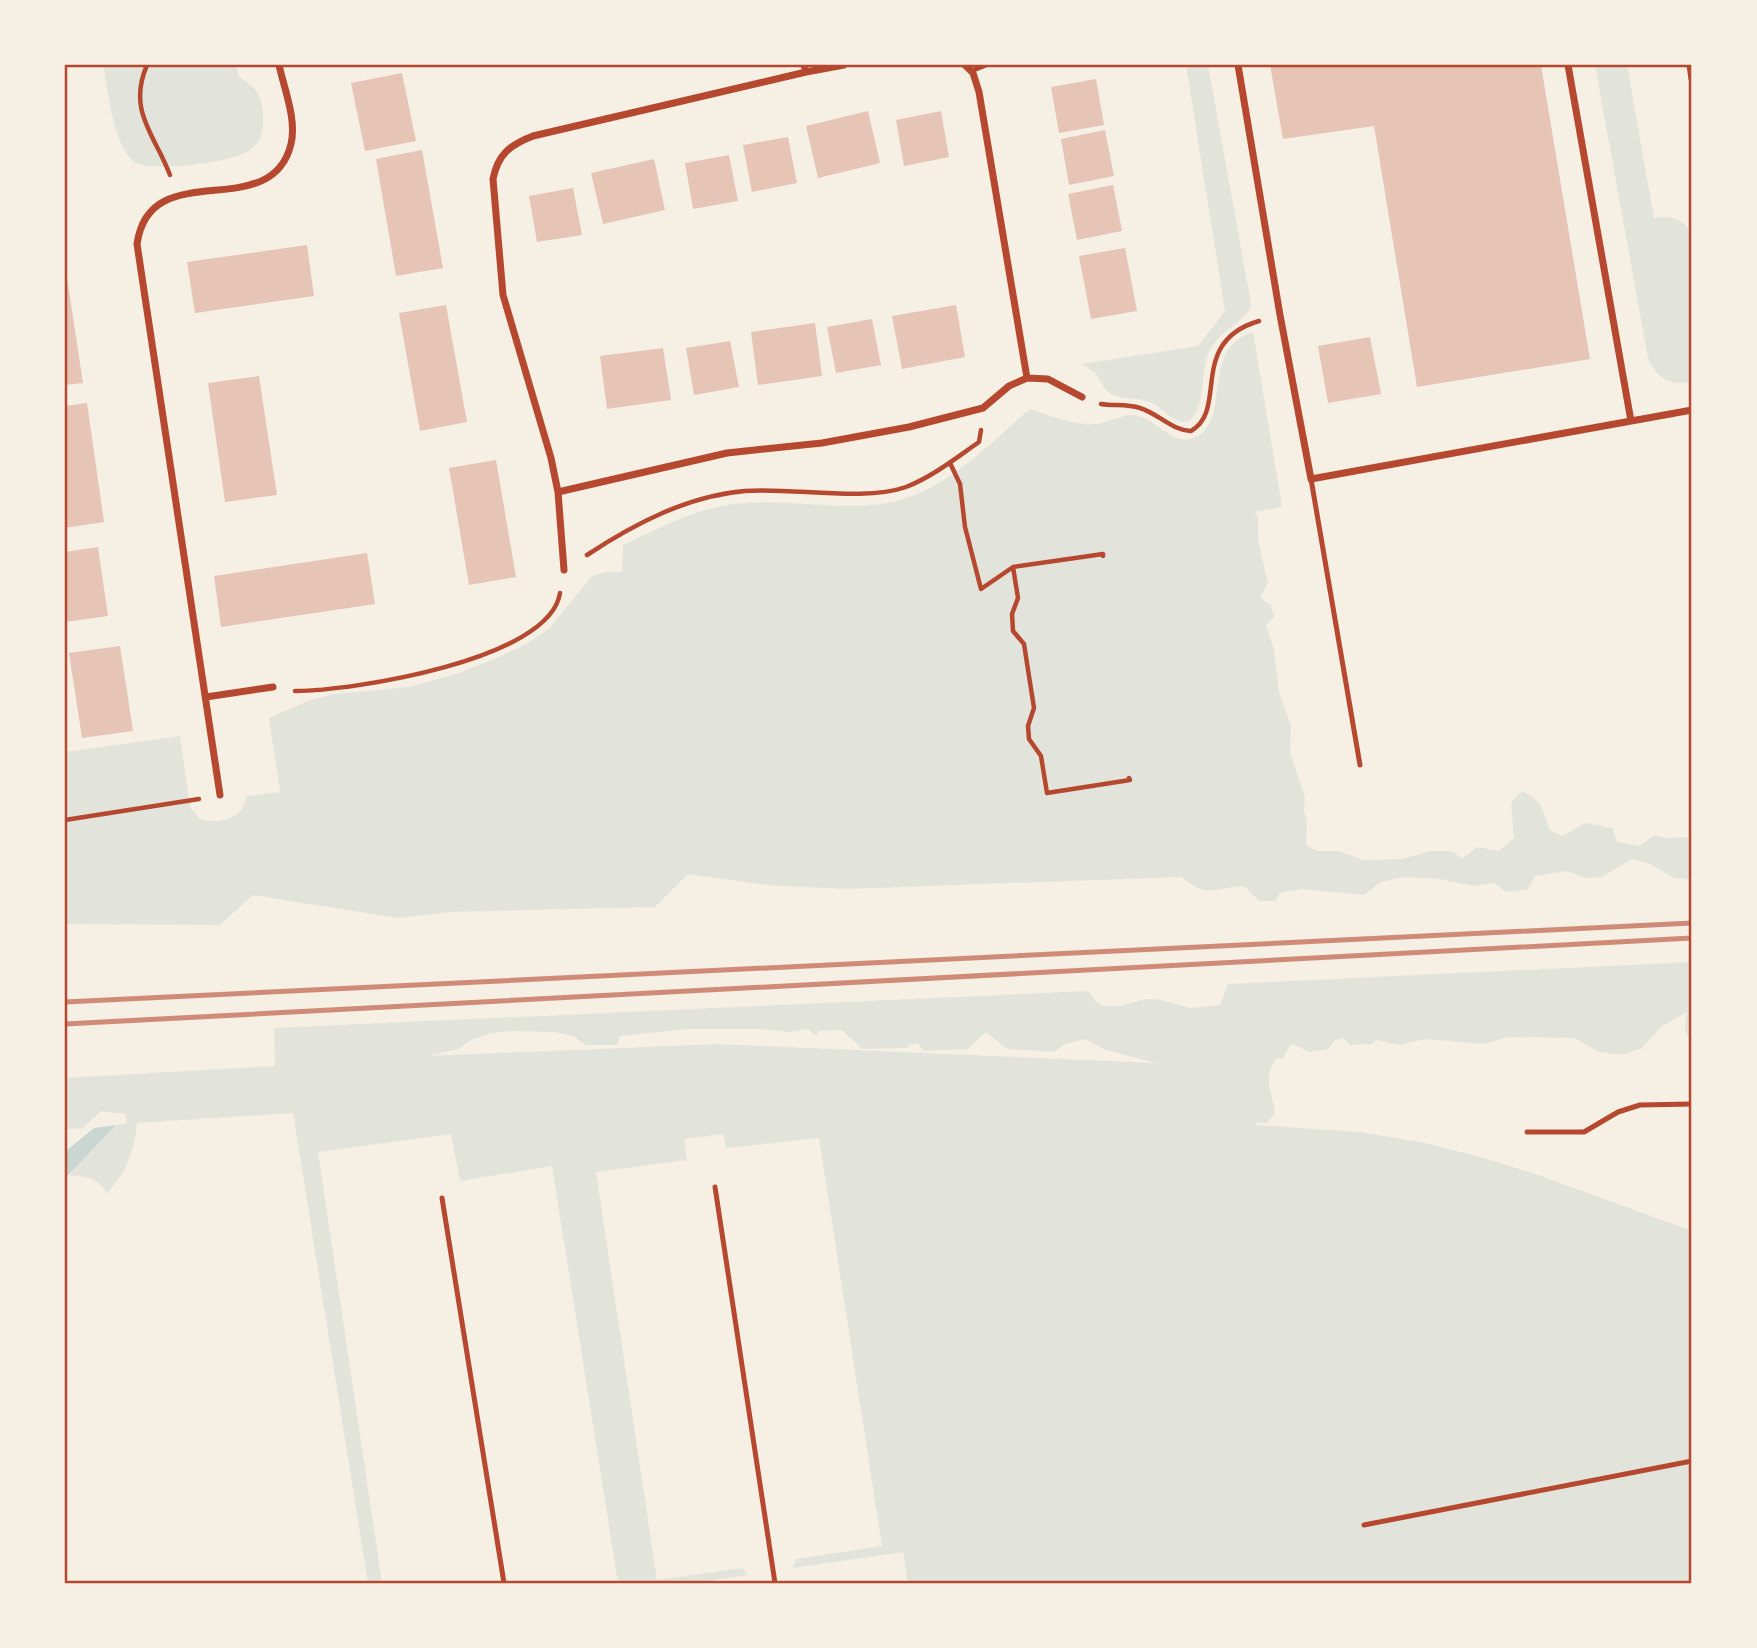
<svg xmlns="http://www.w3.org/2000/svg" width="1757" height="1648" viewBox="0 0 1757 1648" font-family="'Exo 2',sans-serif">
	<rect width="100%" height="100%" fill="#f6efe4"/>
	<path fill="#e2e4dc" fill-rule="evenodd" d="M103,65h133l3,12c17,11 23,16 24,38 1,14 -2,29 -16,37 -15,10 -101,22 -114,9 -21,-20 -24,-68 -30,-96z
		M1186,65h22l43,239c-3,17 -30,25 -41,46 -11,20 -3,49 -17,67 -11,15 -30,-9 -41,-14 -12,-6 -31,-3 -41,-9 -8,-5 -10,-14 -16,-21 -4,-3 -9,-6 -14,-9l117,-18 27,-35z
		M1595,65h32l27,153c17,-2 30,0 38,17v146c-20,7 -37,-4 -44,-23z
		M1253,332l29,175 -28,5 4,4v25l10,42 -8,15 11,7 3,12 -8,8 8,25 5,42 12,34 -1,26 15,46 -1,11 3,14 -1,22 11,6h22l24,9 39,-1 28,-8h22l10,8 15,-12 22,4 15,-13 -3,-35 11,-12c21,10 20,19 28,39l12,6 23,-13 27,5 5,14 22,4 16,-11 10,3 27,-1v42c-25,0 -18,-3 -37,-12 -7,-4 -15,-6 -23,-8l-30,18 -17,1 -17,-7 -33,5 -8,14 -22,2 -10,-9 -21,3 -35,-7 -36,-2 -22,5 -17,13 -62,-6 -22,4 -5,8h-16l-15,-15c-31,2 -35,13 -63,-9l-334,12 -81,-4 -78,-11 -33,33 -204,5 -53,6 -145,-23 -33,30 -155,-1v-172l115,-16 10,71 11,13c21,3 41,0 46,-24l33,-4 -11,-74 41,-18 25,-6 74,-7 47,-13 41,-16 31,-15 22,-15 41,-51 13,-5h18l1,-27c39,-18 77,-39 121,-42 50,-4 114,11 160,-4 50,-17 86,-56 126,-90 21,6 46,18 68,15 12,-2 24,-10 37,-9 21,3 37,31 58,23 41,-14 5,-90 60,-106z
		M1692,962v78c-10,-8 -7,-16 -5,-28l-26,15 -19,21 -20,7 -23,-3 -25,-14 -66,-1 -24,7 -59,-5 -25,6 -24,-5 -4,4 -22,1 -6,-7 -9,2 -7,9 -19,3 -16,-8 -4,3 -6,11 -7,1c-15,21 -3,33 -1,54l-8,10 -10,-1 -2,3 105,7 65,11 63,16 53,17 151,55v352h-784l-5,-31 -110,16 3,-9 86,-13 -63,-408 -93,10 -3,-14 -39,5 3,21 -91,12 61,408 86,-12 5,7 -54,8h-76l-66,-417 -92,15 -9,-47 -133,18 64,431h-14l-75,-470 -156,10c-2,27 -11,50 -30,70 -8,-14 -23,-18 -38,-17l6,-10 41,-41 11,-2 -2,-9 -24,-3 -18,17 -18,1v-51l210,-12 -1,-38 815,-37 7,11 7,4h18l23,-7h13l33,9 30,-3 8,-21zM689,1029h74l27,3 17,-3 10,7 1,-5 24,-1 20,19 45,-1 3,-4h8l6,7 44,-2 18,-17 21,17 47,3 11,-8 21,-5 17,10 52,14 -439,-19 -288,12 30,-7 13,-9 20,-7 21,-2 43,1 20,5 10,8h32l3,-9z"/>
	<path fill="#c9d6d2" d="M116,1125l-51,53 1,-27 28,-23z"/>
	<path fill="#e6c5b7" d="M1270,65h271l49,294 -173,28 -43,-261 -91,13z
		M402,73l14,68 -51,10 -14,-68z
		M1096,79l8,46 -45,8 -8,-46z
		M868,111l12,52 -62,15 -12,-52z
		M941,111l8,46 -45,9 -8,-46z
		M1105,130l9,46 -45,9 -8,-46z
		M788,137l9,46 -45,9 -9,-47z
		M422,150l21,118 -47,8 -20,-117z
		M729,155l9,46 -45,8 -8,-46z
		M654,159l11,51 -62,14 -12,-51z
		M1113,185l9,46 -45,9 -9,-46z
		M573,188l9,47 -45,7 -8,-46z
		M307,245l7,51 -119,17 -8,-51z
		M1125,248l12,63 -46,8 -12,-63z
		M65,264l18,119 -18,2z
		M446,305l21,117 -47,9 -21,-118z
		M956,305l9,52 -63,12 -10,-53z
		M872,319l9,46 -45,8 -9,-46z
		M815,323l7,53 -64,9 -7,-53z
		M1370,337l11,57 -53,9 -10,-57z
		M730,341l9,46 -45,8 -8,-47z
		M663,348l8,52 -64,9 -7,-53z
		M259,376l18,119 -52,7 -17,-119z
		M87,403l17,119 -39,6v-122z
		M496,460l20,117 -47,8 -20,-117z
		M98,547l10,69 -43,6v-70z
		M367,553l8,51 -154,23 -7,-51z
		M120,646l13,85 -51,7 -13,-85z"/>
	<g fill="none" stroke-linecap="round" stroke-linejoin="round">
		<path stroke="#b5482f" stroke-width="4.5" d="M147,65c-20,46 8,70 23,110
			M1101,404c13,2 26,0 39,4 19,6 31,22 51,23 38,-21 -4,-89 68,-110
			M950,463l10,21 5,43 16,62 32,-22 90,-13v2
			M587,555c47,-31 100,-59 158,-64 47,-4 118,11 161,-4 26,-10 50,-29 73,-45l2,-12
			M1013,567l5,31 -6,16 1,17 11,13 10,64 -6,18 1,13 12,17 6,37 83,-13 -1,-2
			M295,691c56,0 255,-31 265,-98
			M65,820l134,-21"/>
		<path stroke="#b5482f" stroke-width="5" d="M971,71l15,-6
			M1311,479l49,286
			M1527,1132h57l34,-20 22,-7 52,-1
			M715,1187l60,396
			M442,1198l62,385
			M1364,1525l328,-64"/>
		<path stroke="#b5482f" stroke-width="7" d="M965,65l8,8 6,19 48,286
			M1238,65l42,250 31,164 381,-69
			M1568,65l63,356
			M1690,65l2,14
			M806,72l38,-7
			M558,492l169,-39 95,-10 87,-16 74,-19 26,-22 18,-8 21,1 34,18
			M564,570l-6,-78 -7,-34 -48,-163 -10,-116c5,-25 17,-34 40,-43l273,-64 -2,-7
			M206,697l67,-10
			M220,795l-83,-551c13,-91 134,-18 154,-100 6,-24 -7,-56 -12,-79"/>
		<path stroke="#cf8b77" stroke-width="5" d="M65,1002l1627,-79
			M65,1024l1627,-86"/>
	</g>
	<rect width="1757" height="1648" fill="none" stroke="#f6efe4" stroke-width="133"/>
	<rect x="66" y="66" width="1624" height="1516" fill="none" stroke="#b5482f" stroke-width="2.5"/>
</svg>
